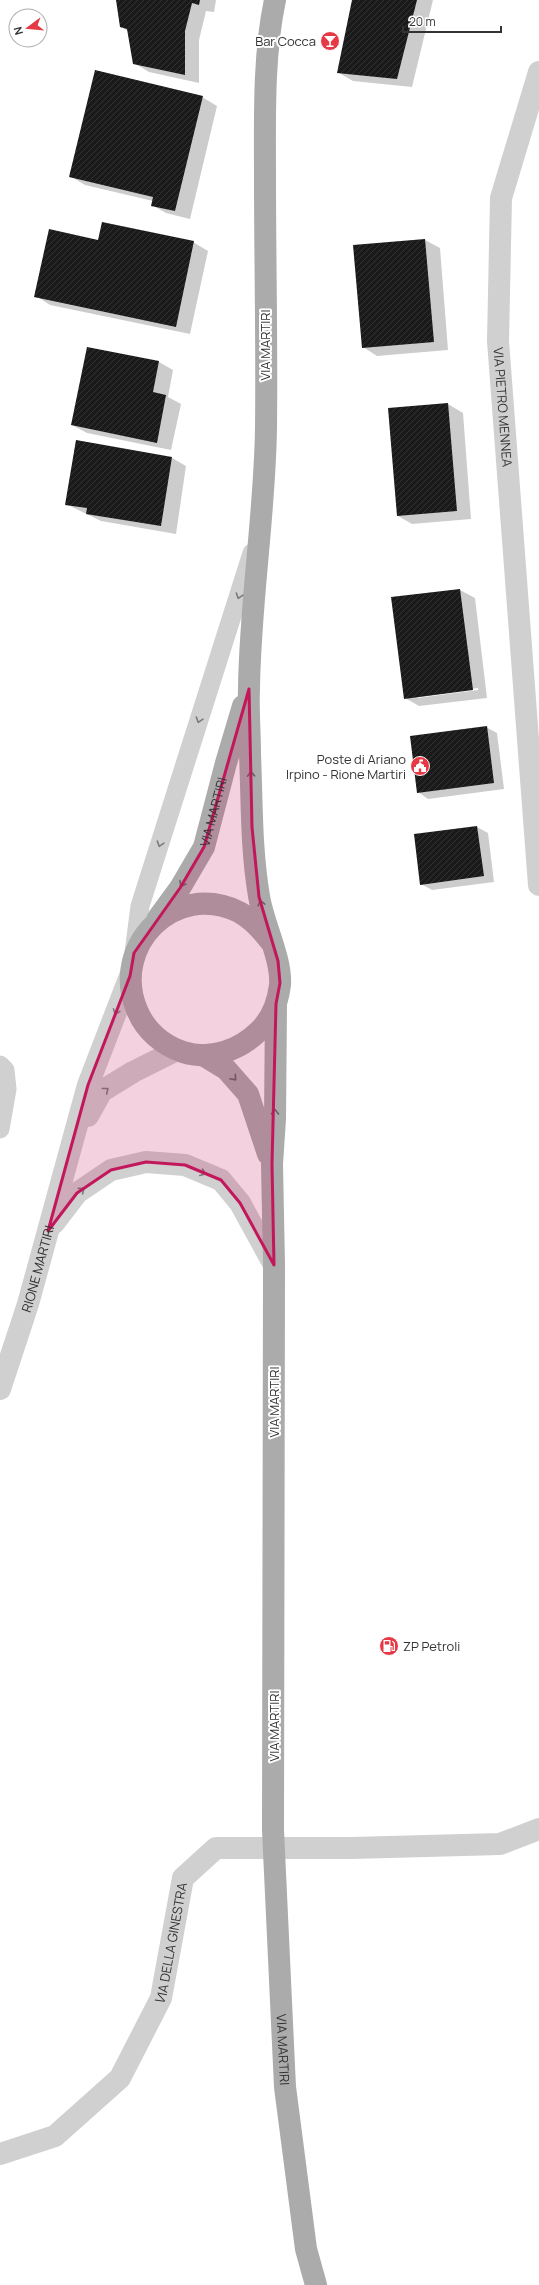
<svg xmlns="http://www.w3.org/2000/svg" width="539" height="2285" viewBox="0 0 539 2285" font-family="Manrope,sans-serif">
	<defs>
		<pattern id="building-hatch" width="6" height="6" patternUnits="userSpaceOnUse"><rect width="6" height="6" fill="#1a1a1a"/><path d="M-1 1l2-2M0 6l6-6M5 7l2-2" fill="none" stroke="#333"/></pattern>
	</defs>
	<rect width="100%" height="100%" fill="#fff"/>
	<path fill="#0003" fill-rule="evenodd" d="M117,0h99l-2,12 -8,-1 -7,29v43l-50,-11 -15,-9 -6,-32 -7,-4z
		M353,0h80l-21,87 -59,-6 -14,-8z
		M202,97l15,9 -27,113 -24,-6 -14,-8 1,-4 -68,-16 -15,-9z
		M425,240l15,8 8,102 -71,6 -14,-9 -9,-101z
		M98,241l95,1 15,9 -18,83 -140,-29 -14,-9z
		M159,362l14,8 -5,27 13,7 -10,46 -84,-17 -15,-8z
		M448,404l15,9 8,106 -59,5 -14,-8z
		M76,442l96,16 14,8 -10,68 -75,-13 -35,-17z
		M460,590l15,8 12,100 -68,8 -14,-8 -13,-100zM478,688v2l-61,8v-2z
		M486,727l11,6 7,56 -76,10 -10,-7z
		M477,827l11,6 6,49 -62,8 -11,-6 -6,-49z"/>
	<path fill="url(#building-hatch)" d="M116,0h84l-1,5 -7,-2 -7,28v44l-52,-11 -6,-35 -7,-2z
		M352,0h65l-20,79 -60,-6z
		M95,70l108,26 -28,115 -24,-5 2,-9 -84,-20z
		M102,222l92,19 -18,86 -142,-30 15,-68 49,11z
		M425,239l9,103 -72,6 -9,-103z
		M87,347l72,14 -6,31 13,3 -9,48 -86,-18z
		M448,403l9,108 -60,5 -9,-108z
		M76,440l96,17 -11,69 -75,-12 1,-6 -22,-3z
		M460,589l13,101 -69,9 -13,-102z
		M487,726l7,57 -77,10 -7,-57z
		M477,826l7,50 -64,9 -6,-51z"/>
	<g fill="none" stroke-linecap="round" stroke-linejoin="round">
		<path stroke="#d0d0d0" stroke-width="19" d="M134,953l6,-47 112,-353
			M0,1065l5,5 2,19 -7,40"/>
		<g stroke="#d0d0d0" stroke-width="22">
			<path id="s1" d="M539,72l-38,126 -3,143 41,544"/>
			<path d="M88,1116l14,-25 31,-19 44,-22"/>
			<path d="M54,1223l23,-30 34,-23 35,-8 39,3 36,15 19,23 34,62"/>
			<path id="s2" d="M0,1389l28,-85 60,-219 42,-109"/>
			<path id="s3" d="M0,2154l55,-18 65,-58 41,-80 22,-120 33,-30h136l148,-4 39,-15"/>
		</g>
		<g stroke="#ababab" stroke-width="22">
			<path id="s4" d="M158,918l22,-30 24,-41 22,-84 17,-57"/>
			<path d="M270,941c-9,-12 -18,-22 -31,-29 -64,-32 -129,34 -102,98 8,20 25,35 46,42 28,9 57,-2 77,-22 12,-12 18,-29 20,-45 2,-26 -17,-62 -21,-89 -8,-47 -7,-95 -9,-142 0,-22 -2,-43 -1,-65 1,-87 16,-175 17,-262 1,-83 -1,-167 -1,-250 0,-56 -2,-121 10,-177"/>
			<path id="s5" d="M276,1005l-1,114 -3,45 2,101 -1,565 12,257 21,162 10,36"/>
			<path d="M203,1055l23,14 22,25 20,60"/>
		</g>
	</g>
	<defs><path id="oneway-chevron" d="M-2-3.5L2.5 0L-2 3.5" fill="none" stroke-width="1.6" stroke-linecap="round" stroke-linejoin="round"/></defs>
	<g stroke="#7a7a7a">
		<use href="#oneway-chevron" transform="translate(239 596) rotate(108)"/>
		<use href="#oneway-chevron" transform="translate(199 720) rotate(108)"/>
		<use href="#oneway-chevron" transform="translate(160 844) rotate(108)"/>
		<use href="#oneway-chevron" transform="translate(116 1012) rotate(111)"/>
		<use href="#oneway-chevron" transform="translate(106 1090) rotate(-39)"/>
		<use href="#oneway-chevron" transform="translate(203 1173) rotate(23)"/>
		<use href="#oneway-chevron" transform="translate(82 1190) rotate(-37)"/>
	</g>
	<g stroke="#636363">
		<use href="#oneway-chevron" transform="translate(251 774) rotate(-92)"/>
		<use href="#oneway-chevron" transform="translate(182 884) rotate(121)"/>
		<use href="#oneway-chevron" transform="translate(261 903) rotate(-104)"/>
		<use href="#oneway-chevron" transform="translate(234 1078) rotate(49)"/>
		<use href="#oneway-chevron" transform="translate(275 1112) rotate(-89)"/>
	</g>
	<path fill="#c2185b" fill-opacity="0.2" stroke="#c2185b" stroke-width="3" stroke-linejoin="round" d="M249,689l3,138 7,70 19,64 2,22 -4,21 -4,160 2,101 -34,-62 -19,-23 -36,-15 -39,-3 -35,8 -34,23 -29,38 40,-146 42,-109 4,-23 46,-65 24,-41z"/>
	<defs>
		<g id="bar-disc" transform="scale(1)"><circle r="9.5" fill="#e63946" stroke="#fff"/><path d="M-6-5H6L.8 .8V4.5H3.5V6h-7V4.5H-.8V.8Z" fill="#fff"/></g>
		<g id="civic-disc" transform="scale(1)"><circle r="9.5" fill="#e63946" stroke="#fff"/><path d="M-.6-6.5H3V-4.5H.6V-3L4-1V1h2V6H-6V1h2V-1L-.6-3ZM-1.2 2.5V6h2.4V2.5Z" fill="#fff"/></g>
		<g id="fuel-disc" transform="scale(1)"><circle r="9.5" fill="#e63946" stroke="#fff"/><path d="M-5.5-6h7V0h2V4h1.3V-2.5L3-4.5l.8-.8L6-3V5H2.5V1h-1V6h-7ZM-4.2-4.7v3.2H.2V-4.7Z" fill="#fff"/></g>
	</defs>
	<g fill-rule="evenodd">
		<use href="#bar-disc" x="330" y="41"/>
		<use href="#civic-disc" x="420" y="766"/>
		<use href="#fuel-disc" x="389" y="1646"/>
	</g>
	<g text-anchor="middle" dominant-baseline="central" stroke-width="4" stroke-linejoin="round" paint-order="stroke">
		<g font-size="13" fill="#333" stroke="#fff" text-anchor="end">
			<text x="316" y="41">Bar Cocca</text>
			<text x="406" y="759">Poste di Ariano<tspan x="406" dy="15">Irpino - Rione Martiri</tspan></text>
			<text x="403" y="1646" text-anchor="start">ZP Petroli</text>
		</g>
		<g font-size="13" fill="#333" stroke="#fff">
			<text transform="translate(265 345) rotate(-90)">VIA MARTIRI</text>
			<text stroke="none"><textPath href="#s1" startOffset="341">VIA PIETRO MENNEA</textPath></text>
			<text stroke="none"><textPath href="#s4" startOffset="121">VIA MARTIRI</textPath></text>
			<text stroke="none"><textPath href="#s2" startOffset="126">RIONE MARTIRI</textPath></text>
			<text transform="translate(274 1402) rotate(-90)">VIA MARTIRI</text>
			<text transform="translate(274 1726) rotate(-90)">VIA MARTIRI</text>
			<text stroke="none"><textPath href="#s3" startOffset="291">VIA DELLA GINESTRA</textPath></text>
			<text stroke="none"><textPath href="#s5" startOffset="1045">VIA MARTIRI</textPath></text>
		</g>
	</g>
	<g transform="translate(28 28) rotate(254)"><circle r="19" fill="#ffffff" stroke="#adadad"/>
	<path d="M0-3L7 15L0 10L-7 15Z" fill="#e63946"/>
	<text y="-6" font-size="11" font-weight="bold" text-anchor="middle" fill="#333333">N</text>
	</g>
	<path d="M403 26v6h98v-6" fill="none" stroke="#333333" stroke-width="2"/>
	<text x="409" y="26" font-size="12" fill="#333333" stroke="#ffffff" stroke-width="3" paint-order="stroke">20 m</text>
</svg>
